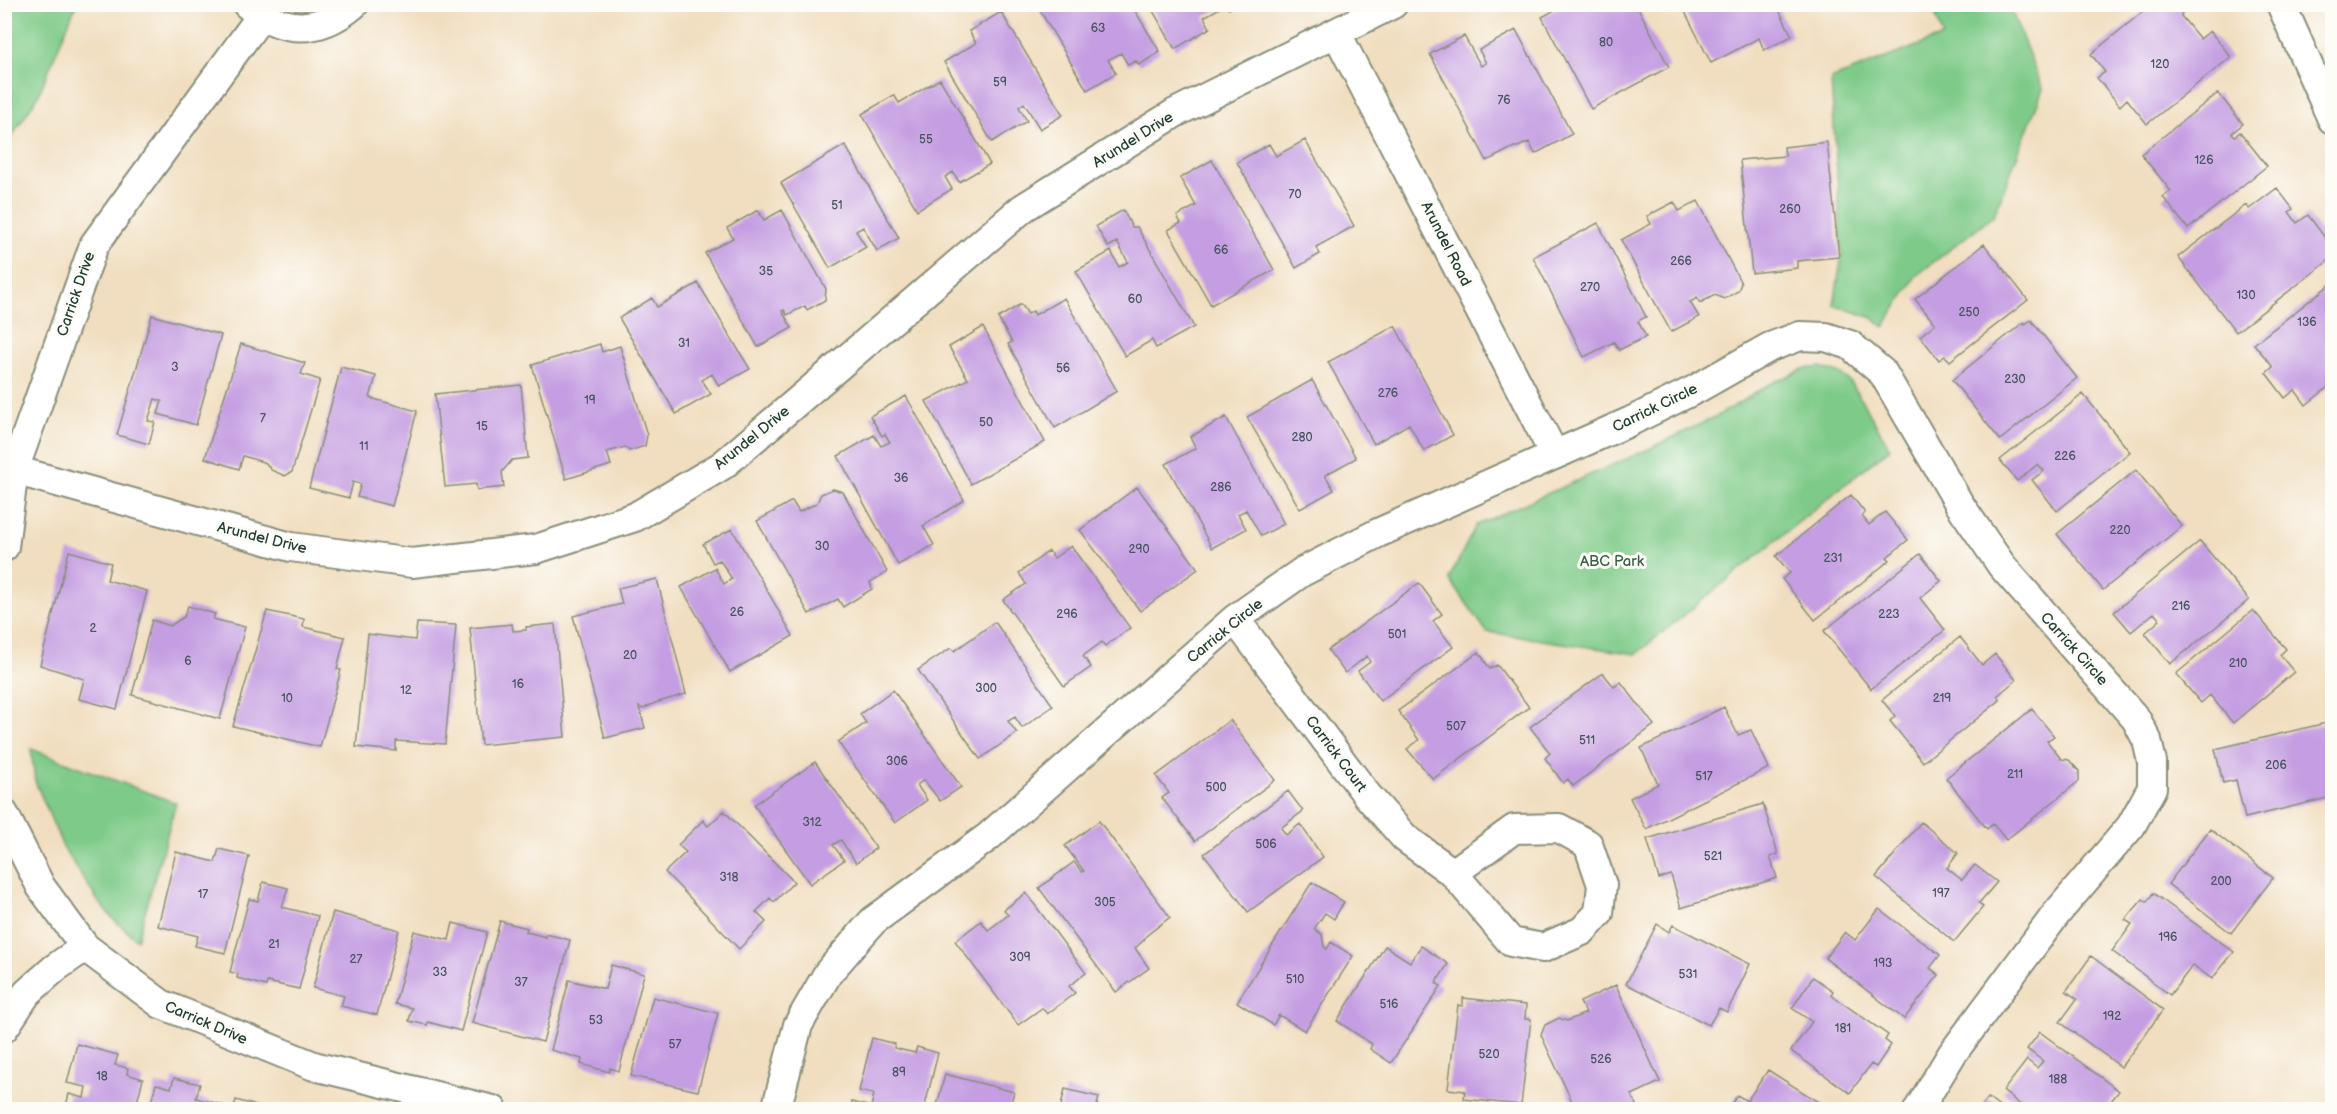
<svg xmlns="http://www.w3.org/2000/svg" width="2337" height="1114" viewBox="0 0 2337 1114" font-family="'Balsamiq Sans',sans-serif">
	<rect width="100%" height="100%" fill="#fdfcf7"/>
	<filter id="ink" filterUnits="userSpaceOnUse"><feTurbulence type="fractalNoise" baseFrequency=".0167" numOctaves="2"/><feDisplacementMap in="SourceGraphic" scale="12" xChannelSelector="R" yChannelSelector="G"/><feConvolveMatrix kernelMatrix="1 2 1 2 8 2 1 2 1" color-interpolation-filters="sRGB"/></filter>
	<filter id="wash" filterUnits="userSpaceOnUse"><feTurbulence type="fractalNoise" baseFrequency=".008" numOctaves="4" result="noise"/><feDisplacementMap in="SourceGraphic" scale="24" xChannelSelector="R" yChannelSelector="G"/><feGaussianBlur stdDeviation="1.35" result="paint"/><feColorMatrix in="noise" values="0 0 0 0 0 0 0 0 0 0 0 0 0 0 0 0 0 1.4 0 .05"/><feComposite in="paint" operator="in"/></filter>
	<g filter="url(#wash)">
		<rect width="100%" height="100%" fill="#f1dec0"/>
		<path fill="#7eca88" stroke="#4e845e" stroke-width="1.5" d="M5,4l71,1 -38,91 -33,51z
			M2009,5l34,84 -49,126 -78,61 -32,51 -11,-9 -39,-13 8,-51 -11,-175 112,-43 -11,-31z
			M1820,367l21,7 11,10 38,64 -254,206 -149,-22 -38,-53 27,-54 175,-77 70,-34 47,-29 35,-16z
			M31,749l145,54 -39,137 -24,-21 -15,-18 -35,-54 -28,-66z"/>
		<g id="blocks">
			<path fill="#c49de2" d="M1036,4h95l29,48 -21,13 -3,-4 -8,4 -7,-12 -13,7 8,13 -29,17z
				M1149,4h89l-9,5 -6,-3 -19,11 6,11 -35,21z
				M1566,4h70l33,63 -78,42 -49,-92z
				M1681,4h95l16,32 -28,14 -5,-12 -48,25z
				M2152,4h27l4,4 -2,8 19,23 10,-8 21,26 -84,67 -20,-25 -7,7 -23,-28 8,-6 -14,-18z
				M1001,12l62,103 -23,14 -16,-26 -5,4 8,14 -35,21 -48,-80 32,-19 -7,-12z
				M1516,30l56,104 -37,20 -6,-12 -11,5h-4l-27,14 -57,-107 34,-18 17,30 5,-3 -7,-13z
				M940,79l50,85 -31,18 -6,-10 -8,5 7,12 -35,21 -55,-96 32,-19 5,8z
				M2218,93l25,31 -11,9 3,3 5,-4 27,34 -79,63 -25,-32 8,-6 -30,-37z
				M1305,140l49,86 -38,21 4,7 -24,14 -59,-106 32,-18 7,12z
				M1827,142l12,115 -42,4v7l-45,5 -12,-113 45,-4 -1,-9z
				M845,145l54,93 -22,13 -14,-24 -7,4 10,16 -36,21 -49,-85z
				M1212,160l62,110 -63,35 -43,-75 13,-7 -4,-7 19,-10 -16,-28z
				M2277,188l16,21 -4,3 8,11 11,-8 24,32v11l-96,74 -58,-75 68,-52 3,4z
				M1698,201l43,82 -3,8 -14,8 -9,-4 -15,8 -3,-5 -7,4 9,15 -28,15 -50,-92 30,-16 -4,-8 27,-14 5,9z
				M758,210l6,10 18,-10 44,79 -1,11 -18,10 -2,-4 -18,9 -3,-5 -2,1 10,17 -34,19 -53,-94 28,-15 -6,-10z
				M1123,210l9,17h5l57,100 -38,21 -4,-8 -27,16 -49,-85 35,-20 8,16 9,-5 -11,-20 -9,5 -12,-21z
				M1598,223l48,94 -8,4 8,16 -27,13 -5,-8 -30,15 -51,-100z
				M1984,244l44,56 -78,61 -5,-5 -6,4 -19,-24 15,-12 -20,-25z
				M698,283l52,86 -31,17 -7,-12 -10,6 9,14 -35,20 -57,-96 33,-20 5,9z
				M2332,283v101l-26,21 -11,-15 -10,8 -19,-25 7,-6 -19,-23z
				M1064,298l53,93 -62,37 -47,-84 4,-2 -14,-24 23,-14 7,10 5,-3 2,4z
				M152,315l69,20 -25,90 -38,-11 4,-13 -7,-2 -7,22 7,1 -6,22 -32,-9z
				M2031,320l46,58 -77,62 -48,-60 72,-58 1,2z
				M1395,326l58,109 -29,16 -15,-27 -35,20 -46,-82z
				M983,327l62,115 -74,42 -45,-83 42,-22 -19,-32z
				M241,344l64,19 -4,11 19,6 -28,92 -7,4 -14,-6 -5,-7 -23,-7 -4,13 -34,-11z
				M600,344l2,8 18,-6 27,89 -2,11 -16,5 -4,-4 -18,5 4,13 -45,14 -34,-114z
				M341,367l35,9 -6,22 47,13 -25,95 -35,-9 4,-13 -8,-2 -4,16 -40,-10z
				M1312,380l44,78 -31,17 9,15 -34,19 -53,-92z
				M521,385l7,73 -16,2 -10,12 2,15 -27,3 -1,-6 -31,3 -10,-93z
				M2083,394l47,58 -73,59 -25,-31 12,-9 -6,-7 -21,17 -17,-21z
				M906,396l58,104 -41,26 11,19 -36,20 -60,-109 36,-21 7,11 9,-4 -5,-8 -3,2 -12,-20z
				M1226,417l58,107 -23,12 -15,-26 -8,4 8,15 -34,19 -46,-84 30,-16 -6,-11z
				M2136,470l46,56 -79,64 -46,-56z
				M1137,487l61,82 -58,42 -60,-81z
				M833,489l10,3 44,80 -17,10 2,7 -29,18 -5,-8 -29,15 -52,-93 35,-20 7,11 18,-9 4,-9z
				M1851,495l14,18 -3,3 7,9 16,-13 23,28 -21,17 3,3 -75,60 -33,-41 8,-6 -14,-17z
				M732,529l61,107 -63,36 -49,-85 34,-19 9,16 8,-5 -12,-19 -7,3 -10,-19z
				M2200,541l49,59 -79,64 -25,-31 15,-13 -6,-7 -23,19 -17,-20z
				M1071,546l59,82 -25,18 -3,-4 -19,14 8,11 -27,19 -61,-86 23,-16 -7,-11 30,-22 5,7z
				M69,551l42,12 -4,17 40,11 -30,118 -38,-10 5,-20 -44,-14z
				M1920,554l21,27 -21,17 25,32 -74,59 -47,-58z
				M657,579l29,115 -31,9 -12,6 -4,-2 6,21 -40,10 -32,-122 49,-12 -4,-16z
				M1419,583l23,31 -9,7 20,26 -73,54 -22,-30 12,-9 -3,-6 -22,17 -17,-23z
				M188,606l27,8 -2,5 32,8 -25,92 -88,-24 20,-75 18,6 14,-9z
				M2253,610l33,39 -6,6 14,17 -61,51 -23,-28 -9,8 -25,-29z
				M267,611l37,8 -1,8 42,10 -8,32 4,1 -21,77 -87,-21z
				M995,622l58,84 -31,22 -7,-11 -7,4 9,12 -37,26 -62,-89 33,-22 3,3z
				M417,623l39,2 -11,119 -49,-3v10l-40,-4 12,-113 47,6z
				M512,624l1,7 13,-1v-3l29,-3 10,113 -84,8 -11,-117z
				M1960,637l22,28 13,-11 21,26 -19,16 3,4 -77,62 -33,-41 5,-5 -13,-16z
				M1479,652l11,17 7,-4 32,42 -96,72 -26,-30 12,-9 -21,-29z
				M1603,673l11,14 7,-5 33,43 -81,61 -5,-7 -5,4 -18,-25 5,-5 -20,-26z
				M893,690l68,97 -21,14 -16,-21 -7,5 10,15 -32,23 -57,-81 28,-19 -6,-9z
				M1724,707l14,28 13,-5 18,38 -123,61 -16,-31 28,-14 -17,-36z
				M2032,709l22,27 -7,5 14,18 8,1 10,11v10l-73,59 -13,-16 -6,5 -41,-51z
				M1230,720l45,60 -80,61 -33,-43 7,-5 -13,-17z
				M2331,722l1,75 -87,21 -9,-38 -13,3 -8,-34z
				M815,762l61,86 -20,15 -15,-23 -8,5 11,15 -34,24 -56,-79z
				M1288,791l15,20 -22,17 5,7 14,-11 23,33 -75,55 -44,-58z
				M1763,804l15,50 -8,3 7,21 -96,30 -10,-33 -12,4 -12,-40z
				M724,811l70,71 -20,20 -4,-4 -14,14 10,10 -27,27 -74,-77 21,-20 -8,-7 25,-25 5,6z
				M1099,821l71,96 -24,19 -2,4 -9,8 14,20 -33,24 -77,-104 35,-26 8,10 2,-1 -19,-25z
				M1921,822l37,31 -11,15 15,12 13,-15 22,17 -18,21 4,4 -29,35 -78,-65z
				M2210,829l63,49 -42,55 -63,-49z
				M219,849l30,7 -24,97 -30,-7 3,-10 -40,-10 18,-74 39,10z
				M263,882l25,6 -6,19 36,9 -19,73 -32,-7 -1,4 -29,-8 1,-4 -8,-2 19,-73 9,2z
				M1312,882l32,20 -10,17 -9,-6 -11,16 8,5 2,13 3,2 4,-7 22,14 -48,75 -26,-16 -6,10 -36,-23z
				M1026,893l60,80 -17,13 6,7 -28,21 -5,-6 -24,17 -63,-84 26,-20 7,9 20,-15 -4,-5z
				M2153,893l81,59 -22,27 -19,-14 -23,30 -58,-44 20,-27 -7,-4 18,-21 4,3z
				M1879,909l61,46 -10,13 9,7 -35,44 -79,-61 20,-26 10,8z
				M333,912l66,18 -22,85 -36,-9 3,-10 -31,-8z
				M500,921l27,7 -1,4 20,5v-3l24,6 -27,102 -71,-19z
				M453,923l34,9 -26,99 -33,-9 -1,3 -18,-4 3,-13 -17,-4 19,-73 35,9z
				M1657,924l12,8 4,-7 77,39 -23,48 -8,-4 -10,17 -83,-41z
				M1385,946l25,16 11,-16 27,18 -12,19 5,3 -50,77 -21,-14 2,-5 -35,-23z
				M2091,956l72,54 -42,57 -61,-45 17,-23 -11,-8z
				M611,965l33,9 -25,97 -9,-3 -1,4 -28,-8 1,-5 -31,-9 18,-70 36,9z
				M1813,977l20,14 -2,4 57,40 -3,5 6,5 -15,22 -5,-3 -21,29 -59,-42 21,-29 -20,-14z
				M1616,985l44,97 -28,13 4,10 -8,5h-52l-35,-75 4,-10 14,-7 8,3 19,-8 -6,-11z
				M653,997l65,16 -20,78 -67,-15z
				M1463,998l63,7 -1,14h6l-10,86 -57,-6 1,-8 -17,-2 10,-84 5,1z
				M2040,1032l79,59 -15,19h-16l-7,-6 -5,6h-49l-24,-19 24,-31 10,8 6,-7 -16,-12z
				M872,1038l23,6 -1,4 21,5 2,-6 21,6 -14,57h-74l2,-8 19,5 3,-13 -15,-3z
				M77,1044l41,11 -3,10 13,3 -1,6 16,5 -8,31h-70l4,-16 15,4 2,-11 -19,-4z
				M1768,1070l63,40h-103l9,-15 10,6z
				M945,1074l69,18 -5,18h-73z
				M174,1078l26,6 -4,14 27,7 -1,5h-73l7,-26 15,4z
				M1065,1089l34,8 -3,13h-36z
				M1988,1098l15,12h-24z
				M236,1100l31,9v1h-34z"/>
		</g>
	</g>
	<g filter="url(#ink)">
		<use href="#blocks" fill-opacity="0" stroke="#888e7a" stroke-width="1.5"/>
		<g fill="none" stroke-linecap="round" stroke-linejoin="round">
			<g stroke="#888e7a" stroke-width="32">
				<path id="minor" d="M247,4c35,30 72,30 107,0
					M2281,4l51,115
					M1337,34l217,420
					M14,470l277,77 121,16 124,-14 99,-32 88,-52 300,-257 152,-95 218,-109
					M4,547l10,-77 80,-225 167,-229
					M1235,619l132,176 38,43 48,35 58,69 32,6 39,-17 17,-18 3,-28 -14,-41 -29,-16 -45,1 -61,44
					M4,814l37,73 44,60 76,57 153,62 179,44
					M4,1028l23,-35 28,-25 30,-21
					M776,1110l22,-85 30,-52 45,-52 115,-84 247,-218 67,-47 76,-39 251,-111 67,-33 74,-42 30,-11 26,1 24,8 33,28 77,132 42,61 134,153 11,21 5,22v26l-21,38 -74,87 -105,141 -34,56"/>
			</g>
			<use href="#minor" stroke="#fff" stroke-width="28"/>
		</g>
	</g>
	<g text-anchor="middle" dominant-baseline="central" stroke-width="6" stroke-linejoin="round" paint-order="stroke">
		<g font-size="12" fill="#485560">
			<text x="1098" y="28">63</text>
			<text x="1606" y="42">80</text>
			<text x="2160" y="64">120</text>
			<text x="1000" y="82">59</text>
			<text x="1504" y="100">76</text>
			<text x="926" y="139">55</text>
			<text x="2204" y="160">126</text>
			<text x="1295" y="194">70</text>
			<text x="837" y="205">51</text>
			<text x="1790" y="209">260</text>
			<text x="1221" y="250">66</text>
			<text x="1681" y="261">266</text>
			<text x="766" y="271">35</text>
			<text x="1590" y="287">270</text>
			<text x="2246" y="295">130</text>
			<text x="1135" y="299">60</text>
			<text x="1969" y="312">250</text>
			<text x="2307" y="322">136</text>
			<text x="684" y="343">31</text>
			<text x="175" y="367">3</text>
			<text x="1063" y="368">56</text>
			<text x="2015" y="379">230</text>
			<text x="1388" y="393">276</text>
			<text x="590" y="400">19</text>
			<text x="263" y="418">7</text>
			<text x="986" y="422">50</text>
			<text x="482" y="426">15</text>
			<text x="1302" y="437">280</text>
			<text x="364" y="446">11</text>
			<text x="2065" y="456">226</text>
			<text x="901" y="478">36</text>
			<text x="1221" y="487">286</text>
			<text x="2120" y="530">220</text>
			<text x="822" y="546">30</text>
			<text x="1139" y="549">290</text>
			<text x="1833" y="558">231</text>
			<text x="2181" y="606">216</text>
			<text x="737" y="612">26</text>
			<text x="1067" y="614">296</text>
			<text x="1889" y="614">223</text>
			<text x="93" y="628">2</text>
			<text x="1397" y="634">501</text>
			<text x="630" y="655">20</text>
			<text x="188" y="661">6</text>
			<text x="2238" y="663">210</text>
			<text x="518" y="684">16</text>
			<text x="986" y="688">300</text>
			<text x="406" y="690">12</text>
			<text x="287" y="698">10</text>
			<text x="1942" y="698">219</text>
			<text x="1456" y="726">507</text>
			<text x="1587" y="740">511</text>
			<text x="897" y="761">306</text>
			<text x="2276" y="765">206</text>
			<text x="2015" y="774">211</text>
			<text x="1704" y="776">517</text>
			<text x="1216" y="787">500</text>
			<text x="812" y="822">312</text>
			<text x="1266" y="844">506</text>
			<text x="1713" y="856">521</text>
			<text x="729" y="877">318</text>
			<text x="2221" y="881">200</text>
			<text x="1941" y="893">197</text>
			<text x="203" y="894">17</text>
			<text x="1105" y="902">305</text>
			<text x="2168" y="937">196</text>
			<text x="274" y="944">21</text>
			<text x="1020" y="957">309</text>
			<text x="356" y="959">27</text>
			<text x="1883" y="963">193</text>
			<text x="440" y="972">33</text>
			<text x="1688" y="974">531</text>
			<text x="1295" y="979">510</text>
			<text x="521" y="982">37</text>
			<text x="1389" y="1004">516</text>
			<text x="2112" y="1016">192</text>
			<text x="596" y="1020">53</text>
			<text x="1843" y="1028">181</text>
			<text x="675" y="1044">57</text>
			<text x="1489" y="1054">520</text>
			<text x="1601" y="1059">526</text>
			<text x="899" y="1072">89</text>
			<text x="102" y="1076">18</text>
			<text x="2058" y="1079">188</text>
		</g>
		<g font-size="15" fill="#1f3d34" stroke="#fdfcf7">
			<text transform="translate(1133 140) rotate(-32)">Arundel Drive</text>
			<text transform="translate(1446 244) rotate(63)">Arundel Road</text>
			<text transform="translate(76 294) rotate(-71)">Carrick Drive</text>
			<text transform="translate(1655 408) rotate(-26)">Carrick Circle</text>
			<text transform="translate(752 438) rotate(-39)">Arundel Drive</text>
			<text transform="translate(262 538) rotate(14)">Arundel Drive</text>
			<text transform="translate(1225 631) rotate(-39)">Carrick Circle</text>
			<text transform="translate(2074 649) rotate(48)">Carrick Circle</text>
			<text transform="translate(1336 754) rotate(53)">Carrick Court</text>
			<text transform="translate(206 1023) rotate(23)">Carrick Drive</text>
		</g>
		<g font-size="15" fill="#376049" stroke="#fdfcf7">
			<text x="1612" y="561">ABC Park</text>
		</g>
	</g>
	<rect width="2337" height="1114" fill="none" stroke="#fdfcf7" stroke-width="24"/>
</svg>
